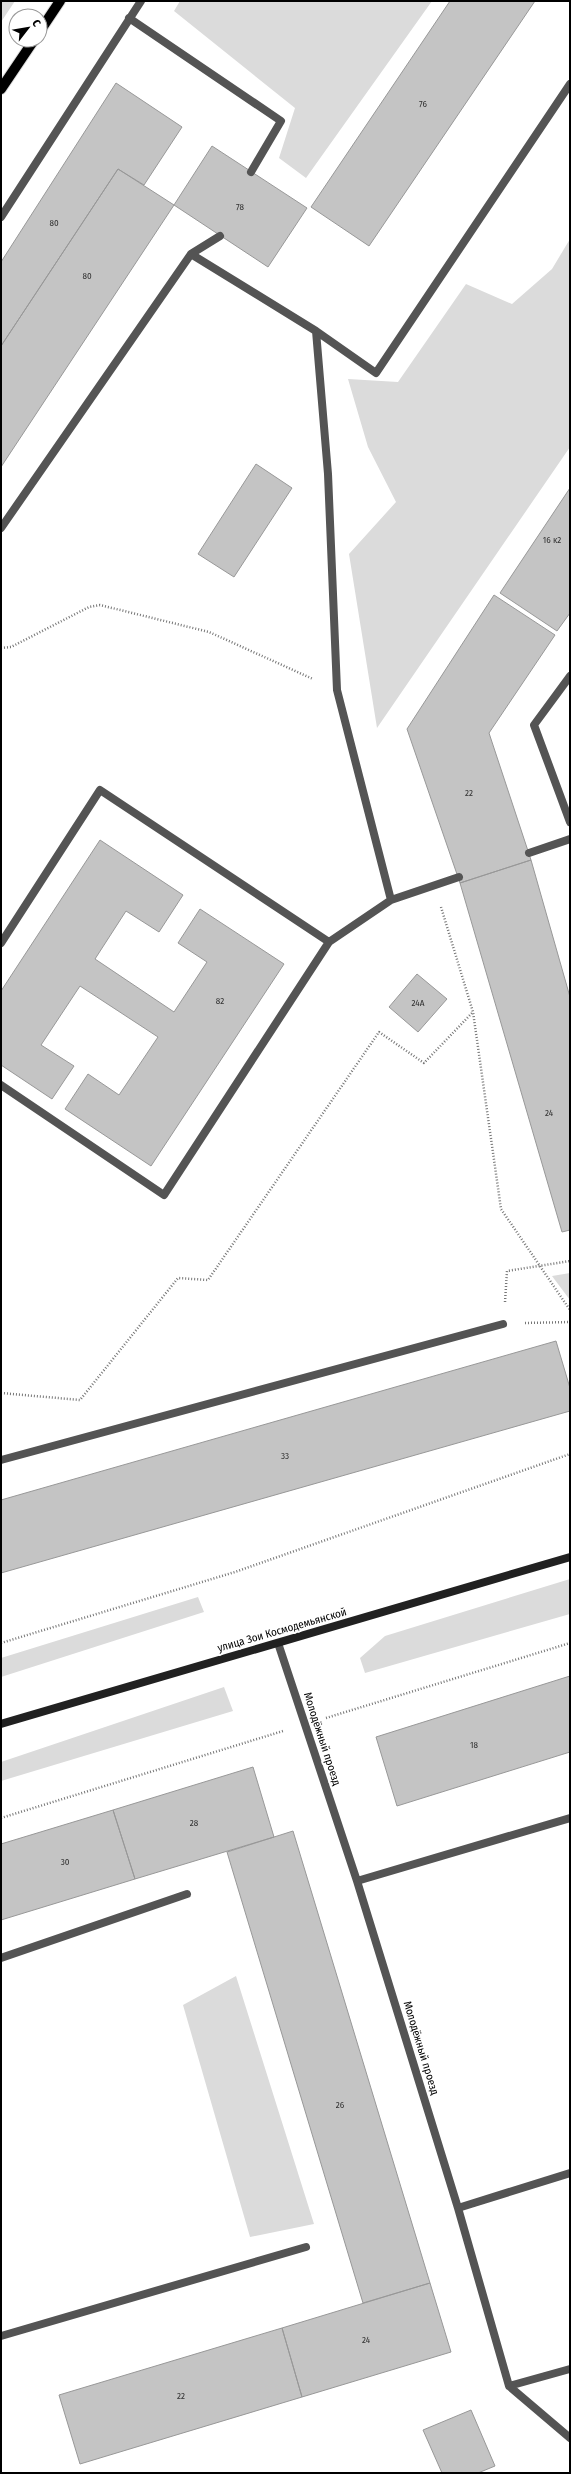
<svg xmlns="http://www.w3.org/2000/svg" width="571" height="2474" viewBox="0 0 571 2474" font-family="'Fira Sans Condensed',sans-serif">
	<rect width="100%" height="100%" fill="#fff"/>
	<path fill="#dbdbdb" d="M1,1h14l-14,21z
		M180,1h252l-126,177 -27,-20 16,-50 -121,-97z
		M570,239v208l-193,281 -28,-174 47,-52 -28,-55 -20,-68 50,3 68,-98 46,20 40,-35z
		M570,1273v27l-18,-24z
		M570,1579v35l-205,59 -5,-15 25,-22z
		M198,1597l6,15 -203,65v-19z
		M224,1687l9,24 -232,70v-19z
		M236,1976l78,248 -64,13 -67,-232z"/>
	<path fill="#c4c4c4" stroke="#989898" d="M450,1h85l-166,245 -58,-39z
		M116,83l66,44 -38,58 -26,-16 -117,177v-84z
		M212,146l95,62 -39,59 -94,-62z
		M118,169l56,36 -173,262v-121z
		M256,464l36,24 -58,89 -36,-23z
		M570,488v125l-13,18 -57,-38z
		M494,595l61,40 -66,98 42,127 -71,23 -53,-154z
		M100,840l83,55 -24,37 -33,-21 -31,48 79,53 33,-50 -29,-19 22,-34 84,55 -133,202 -86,-57 23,-35 31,21 39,-58 -78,-51 -39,59 33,21 -22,33 -51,-34v-74z
		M531,860l39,137v233l-8,2 -102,-349z
		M417,974l30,25 -29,33 -29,-25z
		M556,1341l14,47v23l-569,162v-73z
		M570,1676v76l-173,54 -21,-69z
		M253,1767l21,70 -139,42 -22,-69z
		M113,1810l22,69 -134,41v-76z
		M293,1831l137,452 -67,20 -136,-451z
		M430,2283l21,69 -149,45 -20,-69z
		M282,2328l20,69 -222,67 -21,-69z
		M471,2410l24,56 -17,7h-36l-19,-43z"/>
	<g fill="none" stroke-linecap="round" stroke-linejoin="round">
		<g stroke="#dbdbdb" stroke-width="12">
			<path id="primary" d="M40,31l20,-30
				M1,89l33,-49"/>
		</g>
		<path stroke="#767676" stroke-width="2.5" stroke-dasharray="1 2" stroke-linecap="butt" d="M1,648l10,-1 78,-40 11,-2 109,27 104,47
			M441,907l32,105 28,197 69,101
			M505,1302l2,-31 63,-10
			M525,1323l45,-1
			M1,1393l79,7 98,-122 30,2 171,-248 45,31 49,-51
			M1,1643l234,-71 335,-118
			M326,1718l244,-75
			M1,1818l282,-87"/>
		<path stroke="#545454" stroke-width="8" d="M129,18l152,103 -30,51
			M1,217l140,-216
			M191,254l29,-18
			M1,528l190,-274 125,77
			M570,676l-36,49 36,97
			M529,853l41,-14
			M459,877l-68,23 -54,-210 -9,-216 -12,-143 60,42 194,-289
			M1,943l99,-153 229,152
			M1,1085l163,110 165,-253 62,-42
			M1,1460l502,-136
			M278,1643l79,238 101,327 51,178 61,52
			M357,1881l213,-63
			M1,1958l186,-64
			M458,2208l112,-35
			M1,2336l305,-89
			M509,2386l61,-17"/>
		<path stroke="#212121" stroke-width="8" d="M1,1724l569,-167"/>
		<use href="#primary" stroke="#000" stroke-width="10"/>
	</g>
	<g text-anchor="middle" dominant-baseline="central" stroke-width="4" stroke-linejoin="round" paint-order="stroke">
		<g font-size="9" fill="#313131">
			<text x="423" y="104">76</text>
			<text x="240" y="207">78</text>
			<text x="54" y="223">80</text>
			<text x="87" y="276">80</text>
			<text x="552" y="540">16 к2</text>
			<text x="469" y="793">22</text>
			<text x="220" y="1001">82</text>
			<text x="418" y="1003">24А</text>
			<text x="549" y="1113">24</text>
			<text x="285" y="1456">33</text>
			<text x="474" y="1745">18</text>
			<text x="194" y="1823">28</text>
			<text x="65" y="1862">30</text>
			<text x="340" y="2105">26</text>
			<text x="366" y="2340">24</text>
			<text x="181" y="2396">22</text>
		</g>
		<g font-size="11" fill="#000" stroke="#fff">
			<text transform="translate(282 1630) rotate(-16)">улица Зои Космодемьянской</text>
			<text transform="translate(322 1739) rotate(72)">Молодёжный проезд</text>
			<text transform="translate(421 2048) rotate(73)">Молодёжный проезд</text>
		</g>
	</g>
	<rect width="571" height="2474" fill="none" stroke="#000000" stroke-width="4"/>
	<g transform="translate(28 28) rotate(59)"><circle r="19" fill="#ffffff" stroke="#999999"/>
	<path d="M0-3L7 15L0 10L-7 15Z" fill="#000000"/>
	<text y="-6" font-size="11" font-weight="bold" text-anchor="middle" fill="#000000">С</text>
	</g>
</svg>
